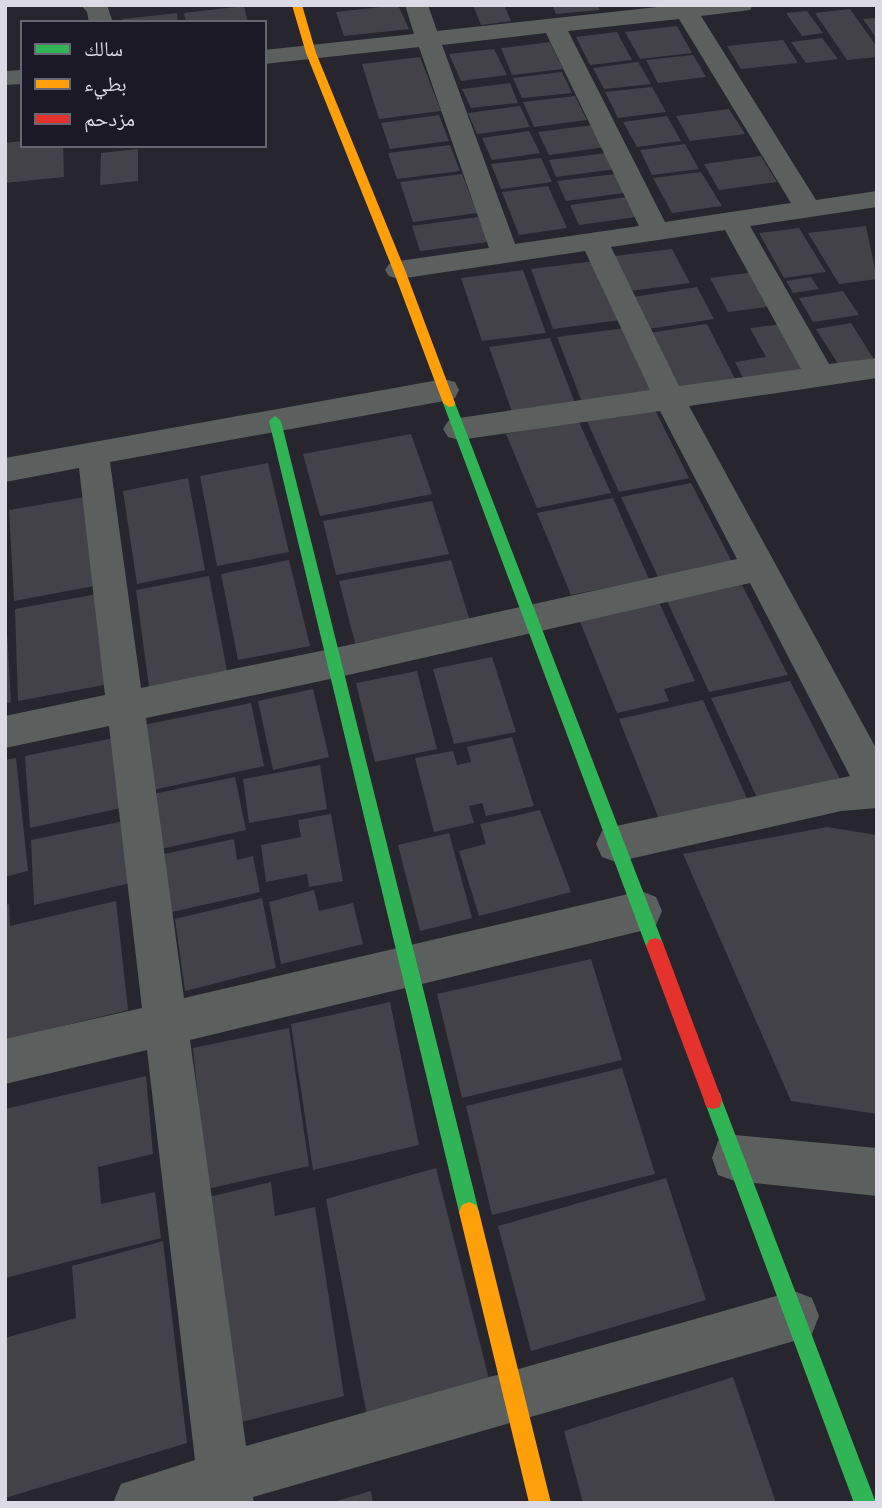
<svg xmlns="http://www.w3.org/2000/svg" width="882" height="1508" viewBox="0 0 882 1508" font-family="Barlow,'Noto Naskh Arabic',sans-serif">
	<rect width="100%" height="100%" fill="#27262e"/>
	<path fill="#424248" d="M398,5l11,24 -65,7 -8,-24z
		M473,5h31l7,16 -30,4z
		M552,5h45l3,5 -44,4z
		M244,6l4,17h-62l-2,-10z
		M850,9l27,38v10l-30,3 -32,-47z
		M807,11l16,22 -21,3 -16,-23z
		M177,13l1,10h-55v-4z
		M877,18v21l-14,-20z
		M677,26l15,27 -52,6 -15,-27z
		M617,32l15,28 -42,5 -14,-28z
		M822,38l16,21 -32,4 -15,-21z
		M783,40l15,23 -57,6 -14,-23z
		M550,42l13,27 -51,6 -11,-27z
		M494,49l13,26 -46,6 -12,-27z
		M693,55l13,22 -48,6 -12,-23z
		M420,57l21,54 -62,8 -17,-55z
		M638,62l13,22 -47,5 -11,-21z
		M562,72l10,21 -50,5 -9,-20z
		M510,83l8,20 -47,5 -9,-19z
		M652,87l14,25 -48,6 -13,-26z
		M575,96l12,24 -53,7 -11,-25z
		M520,106l10,21 -53,7 -9,-21z
		M729,109l16,25 -55,7 -14,-25z
		M439,115l10,26 -59,8 -9,-26z
		M667,116l14,25 -44,6 -14,-25z
		M593,125l12,22 -56,8 -11,-23z
		M529,131l11,22 -48,7 -10,-22z
		M23,141v4h40l1,32 -59,6v-40z
		M685,144l14,25 -47,6 -12,-25z
		M450,145l10,26 -63,8 -9,-26z
		M138,149v32l-38,4 1,-32z
		M607,153l9,16 -60,8 -7,-17z
		M761,156l16,26 -58,8 -15,-26z
		M541,158l11,24 -51,7 -10,-25z
		M701,172l21,34 -50,7 -19,-35z
		M462,174l15,39 -64,9 -13,-40z
		M615,174l9,19 -58,8 -9,-20z
		M548,186l19,42 -48,7 -17,-43z
		M626,197l10,20 -57,8 -9,-20z
		M478,217l10,25 -68,9 -8,-25z
		M866,226l11,53 -38,5 -31,-51z
		M799,228l27,44 -42,6 -25,-45z
		M672,249l18,34 -60,8 -16,-35z
		M595,261l25,59 -67,9 -22,-60z
		M523,270l23,63 -64,8 -21,-63z
		M754,272l19,34 -45,6 -18,-34z
		M811,277l8,12 -26,4 -7,-12z
		M697,287l17,32 -66,10 -15,-32z
		M843,291l16,24 -46,7 -14,-24z
		M851,323l24,38 -35,6 -24,-38z
		M707,324l30,59 -60,10 -28,-60z
		M783,324l27,48 -65,10 -10,-20 31,-5 -16,-29z
		M625,328l28,64 -71,10 -25,-65z
		M550,338l25,65 -63,9 -23,-65z
		M653,406l36,72 -70,14 -33,-73z
		M578,420l33,73 -74,15 -31,-74z
		M411,434l21,60 -112,22 -17,-62z
		M268,463l21,89 -72,14 -17,-90z
		M188,478l17,92 -68,14 -14,-93z
		M691,483l41,79 -74,15 -37,-80z
		M85,497l9,89 -80,15 -5,-91z
		M613,498l36,81 -78,16 -34,-82z
		M432,501l17,53 -113,21 -13,-54z
		M289,560l21,86 -72,14 -17,-86z
		M451,560l19,61 -115,22 -16,-62z
		M209,576l18,95 -78,16 -13,-97z
		M742,585l46,90 -79,17 -42,-91z
		M97,594l7,91 -86,16 -3,-92z
		M659,602l36,79 -31,8 5,12 -52,12 -38,-94z
		M5,632h2l4,70 -6,2z
		M492,657l24,75 -62,12 -21,-75z
		M417,671l20,78 -62,13 -19,-79z
		M790,681l51,100 -83,19 -47,-102z
		M313,689l16,68 -56,13 -15,-69z
		M703,700l46,103 -88,21 -42,-105z
		M251,703l13,63 -111,24 -9,-65z
		M512,737l22,69 -48,10 -4,-13 -13,3 5,17 -40,9 -19,-74 38,-7 4,14 14,-3 -4,-15z
		M114,738l7,70 -91,20 -5,-72z
		M16,758l12,113 -23,6v-117z
		M320,765l7,44 -78,14 -6,-44z
		M235,777l11,53 -85,19 -8,-55z
		M540,810l31,82 -92,24 -20,-65 27,-7 -6,-20z
		M331,814l12,67 -34,6 -2,-13 -41,8 -5,-37 40,-8 -3,-17z
		M124,821l7,62 -97,22 -3,-65z
		M827,827l50,8v279l-86,-13 -108,-247z
		M449,833l23,85 -52,13 -22,-86z
		M234,839l3,21 16,-4 7,36 -88,20 -8,-58z
		M314,890l5,21 34,-8 10,41 -82,20 -12,-62z
		M262,898l14,70 -91,23 -10,-72z
		M116,901l12,109 -123,30v-135l4,-1 1,22z
		M591,959l31,101 -160,38 -25,-104z
		M390,1002l29,143 -106,25 -22,-146z
		M289,1028l20,138 -102,23 -14,-141z
		M622,1068l33,106 -163,41 -26,-109z
		M146,1076l7,78 -55,13 3,37 54,-12 6,46 -156,40v-169z
		M436,1168l53,211 -122,37 -41,-217z
		M666,1178l40,122 -175,51 -33,-125z
		M271,1182l4,34 40,-9 29,189 -111,28 -24,-227z
		M163,1241l24,202 -182,55v-160l71,-20 -4,-52z
		M733,1377l43,126h-193l-19,-72z
		M371,1491l2,12h-40v-1z"/>
	<g fill="none" stroke-linecap="round" stroke-linejoin="round">
		<path fill="#5b605f" fill-rule="evenodd" d="M81,5h26l6,18h-24l-2,-11z
			M405,5h23l9,26 239,-26h77l-3,5 -49,6 115,184 61,-9v16l-127,19 79,138 48,-6v20l-188,28 188,344v58l-36,3 -225,51 -14,-5 -6,-13 6,-13 14,-5 234,-50 -100,-193 -415,95 -189,40 38,280 457,-107 15,6 6,14 -6,14 -15,6 -451,109 56,406 548,-155 18,7 7,18 -7,18 -18,7 -541,156 1,6h-141l8,-19 74,-24 -48,-410 -142,34v-45l137,-31 -33,-282 -104,22v-32l100,-21 -26,-227 -74,14v-24l439,-79 11,3 4,8 -4,8 -11,3 -334,61 31,226 194,-40 402,-89 -77,-148 -201,29 -11,-3 -5,-8 5,-8 11,-3 191,-28 -65,-139 -186,28 -10,-3 -4,-6 4,-6 10,-3 90,-13 -70,-201 -155,17v-14l150,-16zM679,19l112,184 -126,19 -97,-191zM546,33l93,193 -124,18 -73,-199zM725,230l76,139 -122,17 -68,-139z
			M23,70v14l-18,1v-14z
			M735,1135l142,13v48l-142,-15 -17,-6 -6,-17 6,-17z"/>
		<path fill="#30b455" fill-rule="evenodd" d="M449,399l6,4 209,543 -3,6 -6,2 -6,-2 -3,-6 -203,-543z
			M275,416l6,5 198,791 -3,7 -7,3 -7,-3 -3,-7 -190,-791z
			M713,1091l7,2 2,7 154,403h-22l-150,-403 2,-7z"/>
		<path fill="#ff9f0a" fill-rule="evenodd" d="M292,5h10l14,48 89,217 50,133 -1,3 -5,1 -6,-4 -50,-133 -87,-217z
			M469,1202l7,3 3,7 72,291h-22l-70,-291 3,-7z"/>
		<path fill="#e5322d" fill-rule="evenodd" d="M655,938l6,2 3,6 58,154 -2,7 -7,2 -7,-2 -2,-7 -58,-154 3,-6z"/>
	</g>
	<rect width="882" height="1508" fill="none" stroke="#dcdae4" stroke-width="14"/>
	<rect x="21" y="21" width="245" height="126" fill="#1c1927" stroke="#696673" stroke-width="2"/>
	<rect x="35" y="44" width="35" height="10" fill="#30b455" stroke="#696673" stroke-width="2"/>
	<text x="84" y="56" font-size="21" fill="#dcdae4">سالك</text>
	<rect x="35" y="79" width="35" height="10" fill="#ff9f0a" stroke="#696673" stroke-width="2"/>
	<text x="84" y="91" font-size="21" fill="#dcdae4">بطيء</text>
	<rect x="35" y="114" width="35" height="10" fill="#e5322d" stroke="#696673" stroke-width="2"/>
	<text x="84" y="126" font-size="21" fill="#dcdae4">مزدحم</text>
</svg>
